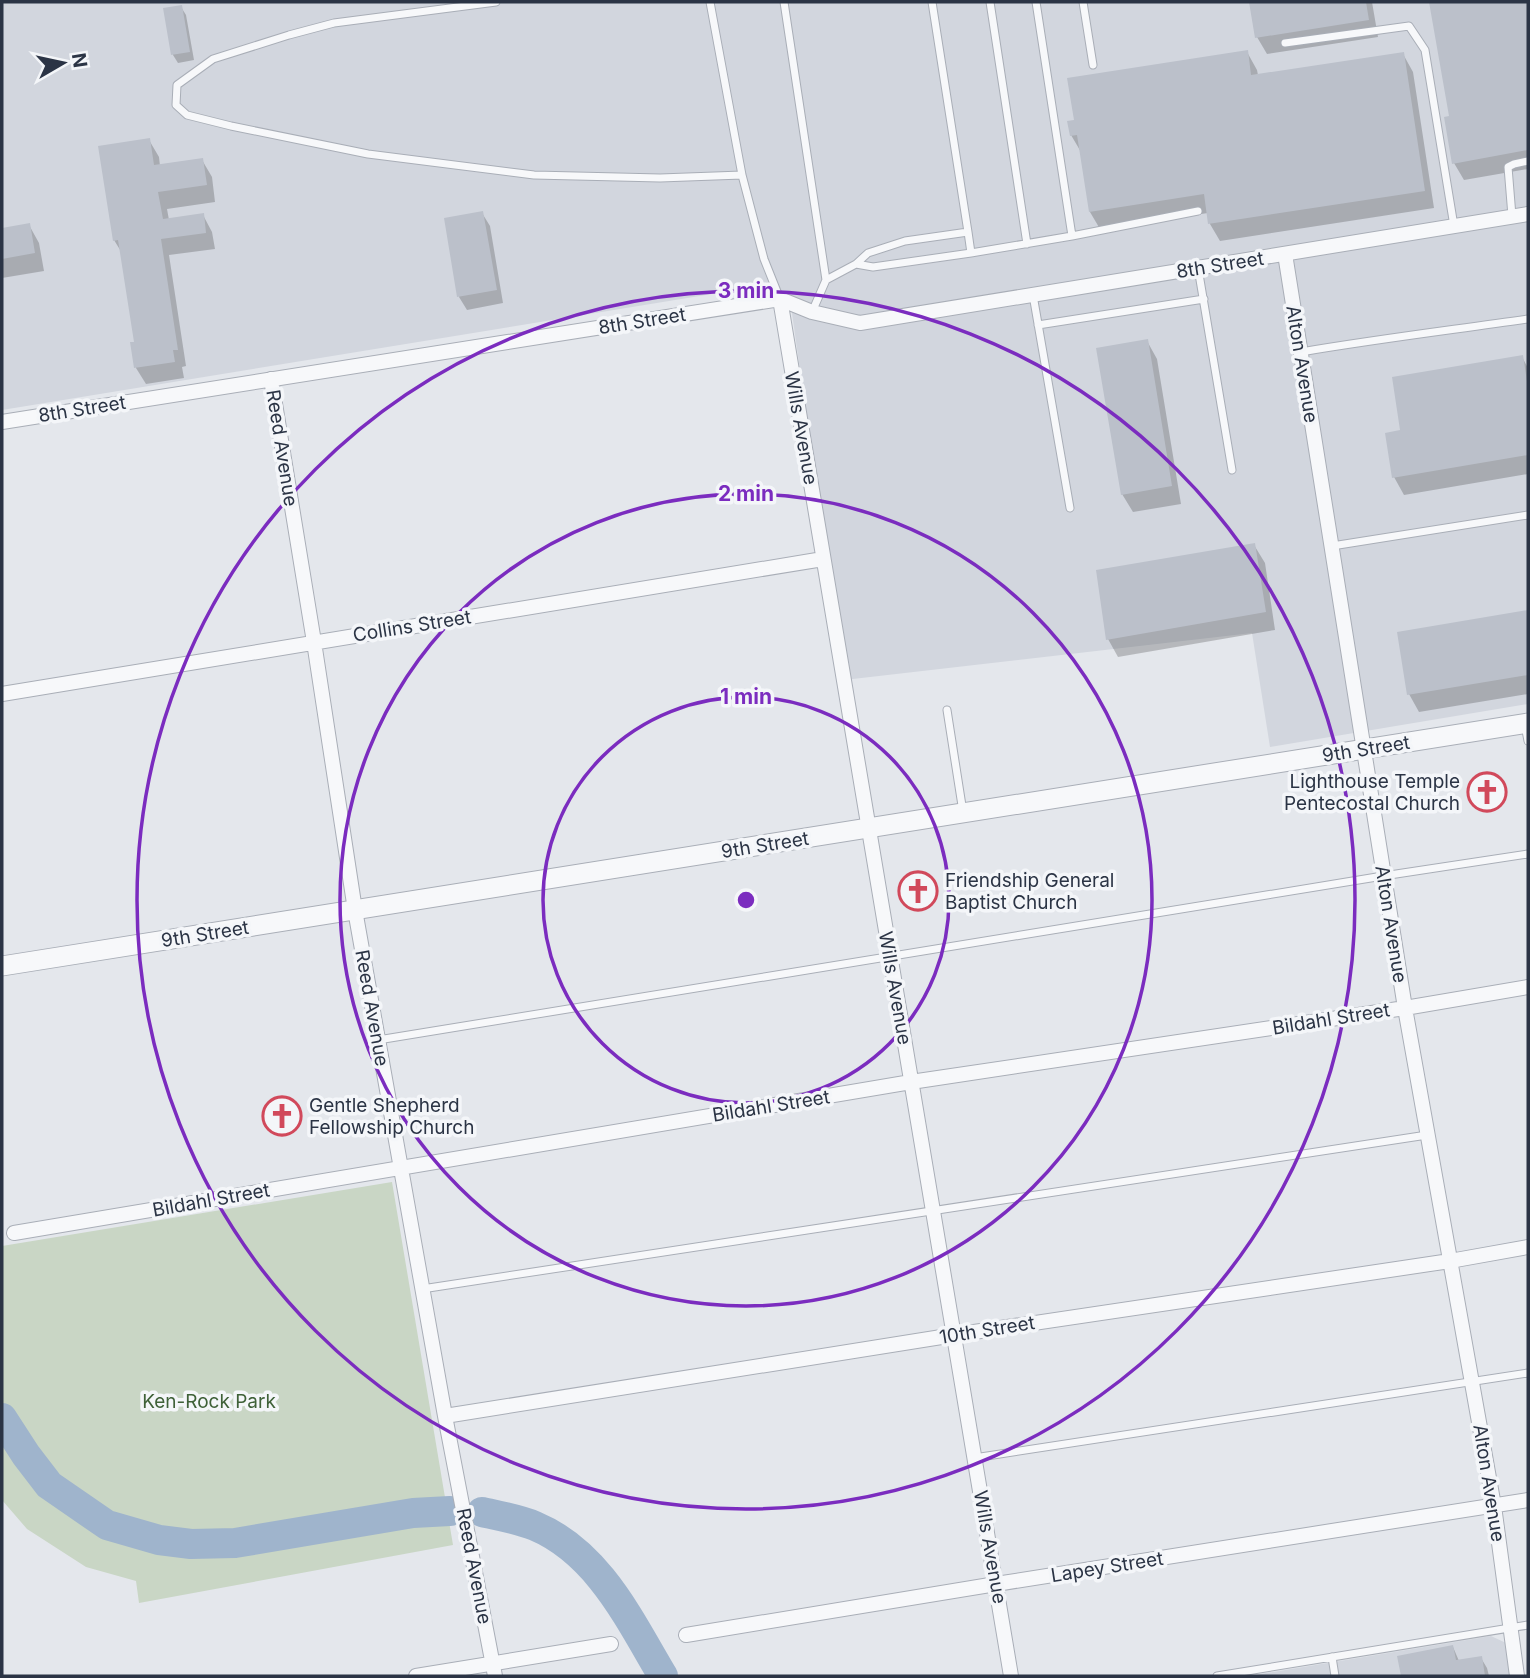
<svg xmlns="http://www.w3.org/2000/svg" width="1530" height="1678" viewBox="0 0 1530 1678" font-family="Inter,sans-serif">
	<rect width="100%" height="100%" fill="#e4e7ec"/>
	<path fill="#d2d6de" d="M2,2h1526v702l-258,43 -18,-114 -408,47 -55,-388 -42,-2 -29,3 -716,117z
		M1491,1636l15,7 5,33h-263z"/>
	<path fill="#c9d6c5" d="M392,1182l61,363 -314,58 -3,-22 -50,-14 -59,-38 -25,-29v-254z"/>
	<path fill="#0003" d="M1251,2h121l6,35 -111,17 -10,-17z
		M1431,2h97v167l-64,11 -10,-17 -3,-46z
		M181,7l5,8 8,45 -16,3 -5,-8 -8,-45z
		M1247,52l10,18 1,5 145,-21 10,18 21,136 -214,33 -10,-17 -2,-11 -108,16 -10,-17 -9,-60 -10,-17 5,-13z
		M149,140l10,17 1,9 42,-6 10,17 3,25 -48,7 2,11 34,-5 9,17 3,17 -46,6 17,111 -4,1 2,11 -38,6 -10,-16v-25l-14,-90 -8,-13z
		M482,213l8,13 13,77 -36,7 -8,-13z
		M29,225l10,18 5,28 -42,7v-48z
		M1147,341l10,18 24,145 -48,8 -11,-18z
		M1522,357l6,11v106l-124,21 -10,-18 8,-46z
		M1254,545l11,18 10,67 -157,27 -10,-18z
		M1528,612v82l-109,18 -10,-18 -10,-61z
		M1453,1647l6,14 22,-3 6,10 2,8h-87l-3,-18z"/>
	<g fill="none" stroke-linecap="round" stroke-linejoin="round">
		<path stroke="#9fb4cc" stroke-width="30" d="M2,1418l24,37 23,30 58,40 52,15 32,4 44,-1 178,-30 37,-2
			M482,1512c18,4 36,7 53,14 64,27 95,95 128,150"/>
	</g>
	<path fill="#bbc0ca" d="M1249,2h117l3,18 -114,18z
		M1429,2h99v148l-76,14 -8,-47 5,-1z
		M182,5l8,47 -19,3 -8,-47z
		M1248,50l3,25 153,-23 21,139 -217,33 -4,-30 -115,18 -12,-77 -7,1 -3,-15 7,-1 -7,-42z
		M150,138l4,27 49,-7 4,27 -49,7 5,27 41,-6 2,20 -45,6 17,111h-5l2,12 -41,6 -4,-26h4l-16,-102 -5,1 -15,-95z
		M483,211l14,79 -40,7 -13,-79z
		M30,223l5,30 -33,6v-31z
		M1148,339l24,147 -51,9 -25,-147z
		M1523,355l5,33v67l-136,23 -7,-45 15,-3 -8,-53z
		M1255,543l11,69 -160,28 -10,-70z
		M1528,610v65l-121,20 -10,-63z
		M1453,1645l3,15 26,-4 3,20h-84l-4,-20z"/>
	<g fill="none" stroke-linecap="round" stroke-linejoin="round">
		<g stroke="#a9aeb7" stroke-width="9">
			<path id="service" d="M496,2l-162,21 -45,12 -76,24 -36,26 -1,20 11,10 44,11 137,28 166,21 126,3 82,-3
				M710,2l32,173 22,84 16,40
				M784,2l42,278
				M990,2l37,242
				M1083,2l10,63
				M1285,43l124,-17 16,24 29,176
				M1512,216l-4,-49 6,-3 14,-3
				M968,232l3,21 101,-17 -36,-234
				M1072,236l126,-25
				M856,264l17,3 98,-14
				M1198,268l34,202
				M1033,295l37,213
				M812,312l14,-32 30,-16 12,-11 37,-12 63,-9 -36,-230
				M1038,325l166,-26
				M1301,352c76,-13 151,-22 227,-33
				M1332,546l196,-31
				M947,710l16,102
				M1525,725l3,16
				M378,1040l1005,-164 145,-22
				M422,1289l1005,-154
				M974,1458l554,-85
				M1332,1657l3,19
				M1217,1676l311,-51"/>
		</g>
		<g stroke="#a9aeb7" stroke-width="16">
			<path id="minor" d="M1285,254l120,754 89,498 23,170
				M780,299l231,1377
				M271,379l43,263 41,268 90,506 50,260
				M2,422l778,-123 32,13 48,11 668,-109
				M2,694l821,-135
				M14,1233l897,-151 494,-74 123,-21
				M445,1416l509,-81 496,-74 78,-14
				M686,1635l310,-51 532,-84
				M416,1676l195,-32"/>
		</g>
		<g stroke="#a9aeb7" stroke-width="21">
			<path id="tertiary" d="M2,966l1526,-243"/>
		</g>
		<use href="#service" stroke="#f7f8fa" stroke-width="7"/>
		<use href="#minor" stroke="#f7f8fa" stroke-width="14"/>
		<use href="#tertiary" stroke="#f7f8fa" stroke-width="19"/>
	</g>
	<g fill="none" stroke="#7b2cbf" stroke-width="3.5">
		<circle cx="746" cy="900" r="203"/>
		<circle cx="746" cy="900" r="406"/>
		<circle cx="746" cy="900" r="609"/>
	</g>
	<defs>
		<g id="church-ring" transform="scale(2.0125)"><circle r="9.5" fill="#f4f6f9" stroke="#d1495b" stroke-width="1.5"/><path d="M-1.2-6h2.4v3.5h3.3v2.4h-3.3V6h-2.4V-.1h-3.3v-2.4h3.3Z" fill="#d1495b"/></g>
	</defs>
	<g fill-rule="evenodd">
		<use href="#church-ring" x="1487" y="792"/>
		<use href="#church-ring" x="918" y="891"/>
		<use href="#church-ring" x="282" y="1116"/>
	</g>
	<g text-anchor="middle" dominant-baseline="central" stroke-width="7" stroke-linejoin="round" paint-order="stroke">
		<g font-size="19" fill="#2b3445" stroke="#f4f6f9">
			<text transform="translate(1220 265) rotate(-9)">8th Street</text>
			<text transform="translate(642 321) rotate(-9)">8th Street</text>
			<text transform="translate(1302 364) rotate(81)">Alton Avenue</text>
			<text transform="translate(82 409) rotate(-9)">8th Street</text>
			<text transform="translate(801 428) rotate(80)">Wills Avenue</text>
			<text transform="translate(282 448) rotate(81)">Reed Avenue</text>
			<text transform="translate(412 626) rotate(-9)">Collins Street</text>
			<text transform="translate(1366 749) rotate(-9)">9th Street</text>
			<text transform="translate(765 845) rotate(-9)">9th Street</text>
			<text transform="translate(1391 924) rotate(81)">Alton Avenue</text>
			<text transform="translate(205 934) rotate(-9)">9th Street</text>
			<text transform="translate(895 988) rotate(80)">Wills Avenue</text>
			<text transform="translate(372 1008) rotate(80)">Reed Avenue</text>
			<text transform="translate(1331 1019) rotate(-9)">Bildahl Street</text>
			<text transform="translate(771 1106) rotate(-9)">Bildahl Street</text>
			<text transform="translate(211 1200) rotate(-10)">Bildahl Street</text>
			<text transform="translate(987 1330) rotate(-9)">10th Street</text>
			<text transform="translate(1489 1483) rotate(81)">Alton Avenue</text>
			<text transform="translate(990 1547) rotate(80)">Wills Avenue</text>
			<text transform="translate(474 1566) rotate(79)">Reed Avenue</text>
			<text transform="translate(1107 1567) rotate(-9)">Lapey Street</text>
		</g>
		<g font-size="19" fill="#2b3445" stroke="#f4f6f9" text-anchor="start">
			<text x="1460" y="781" text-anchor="end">Lighthouse Temple<tspan x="1460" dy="22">Pentecostal Church</tspan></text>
			<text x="945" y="880">Friendship General<tspan x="945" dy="22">Baptist Church</tspan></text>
			<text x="309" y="1105">Gentle Shepherd<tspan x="309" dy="22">Fellowship Church</tspan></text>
		</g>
		<g font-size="19" fill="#3f6138" stroke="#f4f6f9">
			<text x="209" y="1401">Ken-Rock Park</text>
		</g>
	</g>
	<circle cx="746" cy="900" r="10" fill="#7b2cbf" stroke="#f4f6f9" stroke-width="3.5"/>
	<g font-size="21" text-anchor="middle" font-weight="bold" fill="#7b2cbf" stroke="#f4f6f9" stroke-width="7" stroke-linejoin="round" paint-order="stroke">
		<text x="746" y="298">3 min</text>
		<text x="746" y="501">2 min</text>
		<text x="746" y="704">1 min</text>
	</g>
	<rect width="1530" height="1678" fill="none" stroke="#2b3445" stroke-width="7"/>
	<g transform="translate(63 63) rotate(81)" stroke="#f4f6f9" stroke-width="5" paint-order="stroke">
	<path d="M0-5L12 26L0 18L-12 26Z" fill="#2b3445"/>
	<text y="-10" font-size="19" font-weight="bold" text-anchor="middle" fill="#2b3445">N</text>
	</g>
</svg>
